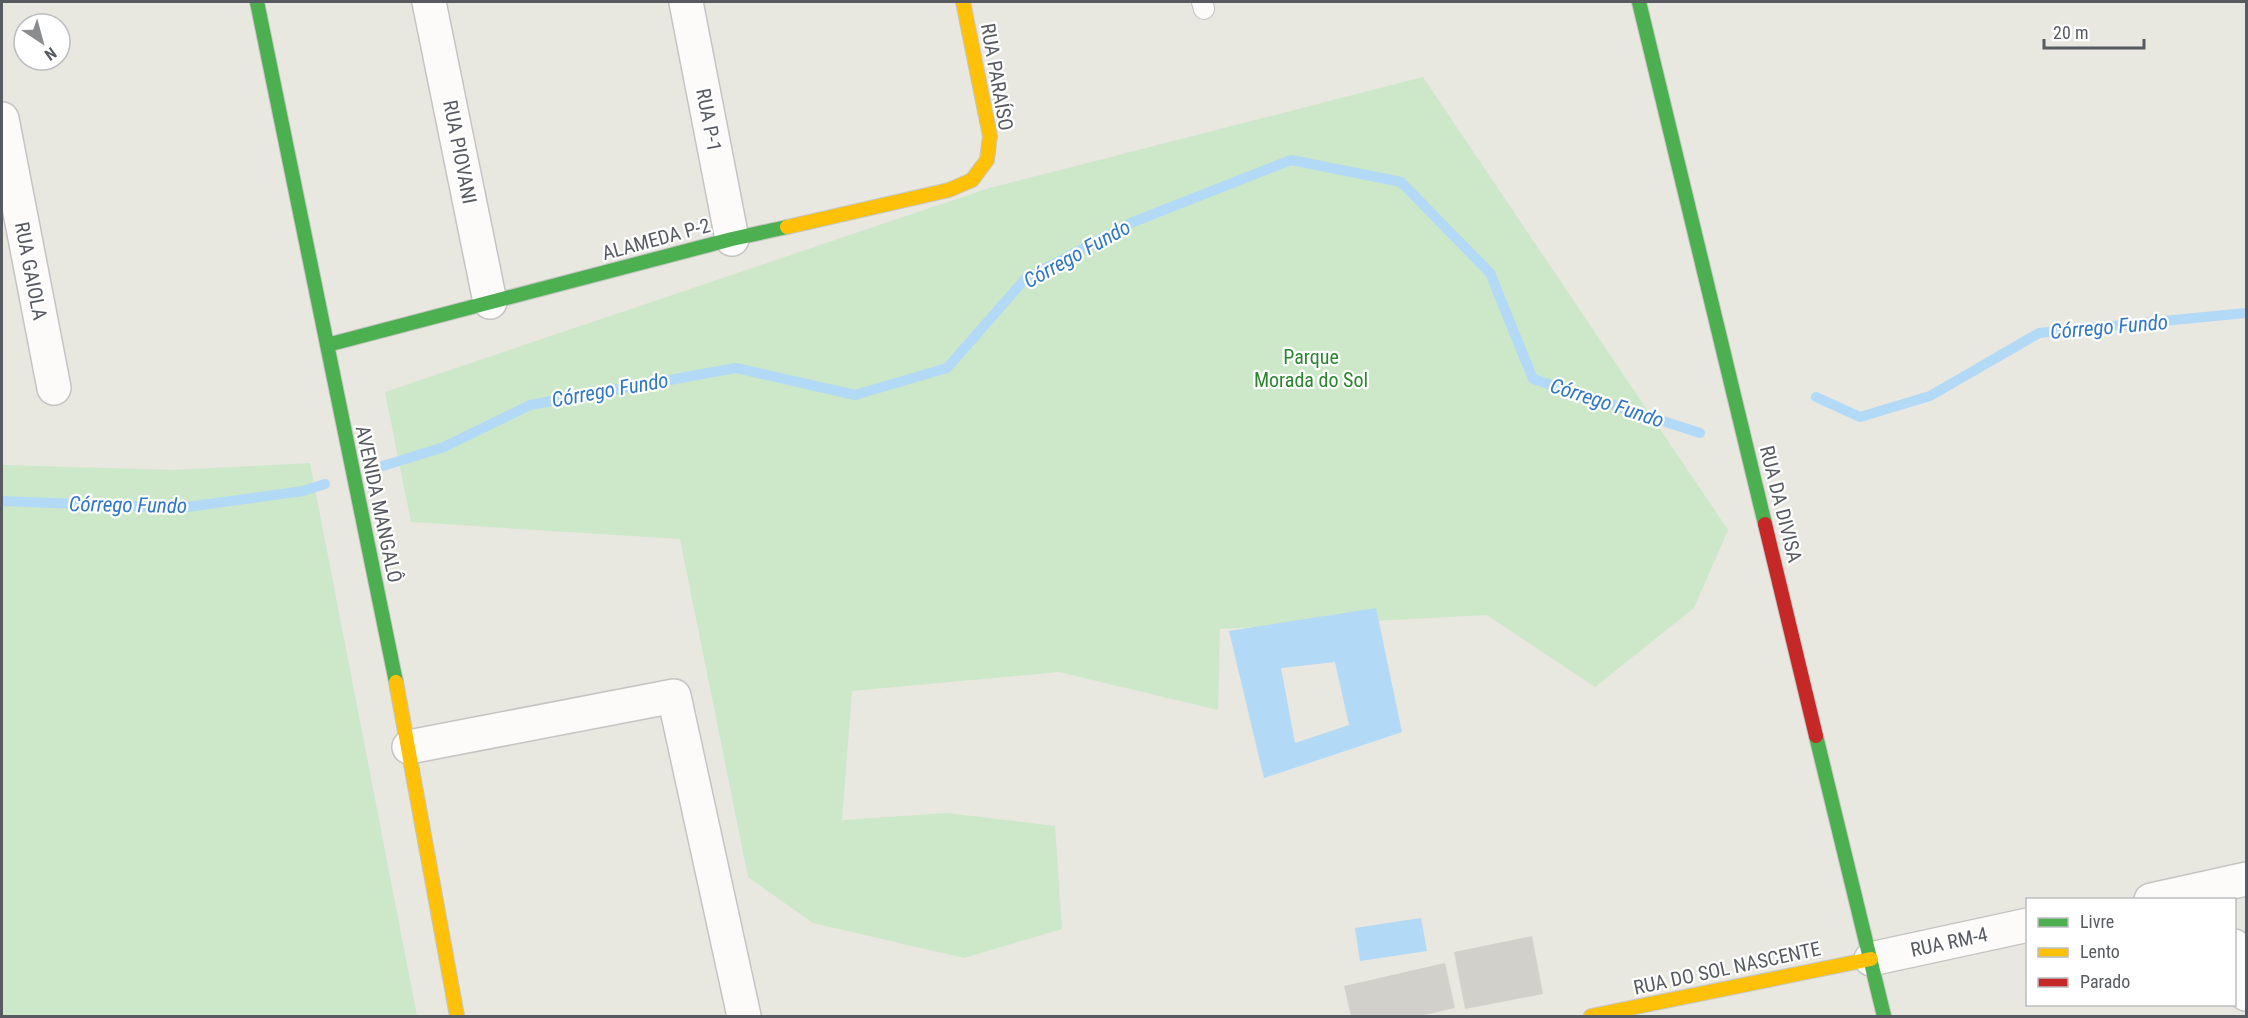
<svg xmlns="http://www.w3.org/2000/svg" width="2248" height="1018" viewBox="0 0 2248 1018" font-family="'Roboto Condensed',sans-serif">
	<rect width="100%" height="100%" fill="#e8e7e0"/>
	<path fill="#cce8c9" d="M1423,77l305,453 -34,78 -99,79 -108,-72 -267,14 -2,81 -159,-38 -207,19 -10,129 105,-7 108,13 7,103 -98,29 -151,-35 -65,-46 -68,-338 -269,-17 -26,-130 601,-203z
		M310,463l107,553h-415v-551l172,5z"/>
	<path fill="#b2d9f6" fill-rule="evenodd" d="M1376,608l26,124 -138,46 -35,-147zM1335,662l14,63 -54,18 -14,-75z
		M1421,918l6,33 -67,10 -5,-33z"/>
	<g fill="none" stroke-linecap="round" stroke-linejoin="round">
		<path stroke="#b2d9f6" stroke-width="10" d="M1816,397l44,20 70,-21 109,-63 207,-20
			M383,466l61,-19 86,-42 206,-37 119,27 92,-27 78,-89 108,-57 158,-62 110,22 89,91 43,106 167,54
			M2,501l178,7 123,-17 22,-7"/>
	</g>
	<path fill="#d2d0cb" d="M1532,936l11,58 -78,15 -11,-57z
		M1445,963l10,45 -35,8h-69l-7,-30z"/>
	<g fill="none" stroke-linecap="round" stroke-linejoin="round">
		<g stroke="#c4c5c3" stroke-width="22">
			<path id="lane" d="M1202,2l2,7"/>
		</g>
		<g stroke="#c4c5c3" stroke-width="36">
			<path id="street" d="M429,2l61,300
				M686,2l46,237
				M2,119l52,269
				M409,747l265,-51 70,320
				M2151,900l95,-21
				M2234,946l12,48
				M1871,959l157,-34"/>
		</g>
		<g stroke="#c5c6c4" stroke-width="16">
			<path id="fast" d="M257,2l139,680
				M1639,2l126,522
				M327,345l405,-106 55,-12
				M1816,736l68,280"/>
		</g>
		<g stroke="#c5c6c4" stroke-width="16">
			<path id="slow" d="M787,227l162,-37 23,-10 15,-20 3,-24 -27,-134
				M396,682l61,334
				M1591,1016l280,-57"/>
		</g>
		<g stroke="#c5c6c4" stroke-width="16">
			<path id="jam" d="M1765,524l51,212"/>
		</g>
		<use href="#lane" stroke="#fcfbfa" stroke-width="20"/>
		<use href="#street" stroke="#fcfbfa" stroke-width="33"/>
		<use href="#fast" stroke="#4caf50" stroke-width="14"/>
		<use href="#slow" stroke="#ffc107" stroke-width="14"/>
		<use href="#jam" stroke="#c62828" stroke-width="14"/>
	</g>
	<g text-anchor="middle" dominant-baseline="central" stroke-width="4.5" stroke-linejoin="round" paint-order="stroke">
		<g font-size="20" fill="#575b61" stroke="#fff">
			<text transform="translate(997 77) rotate(80)">RUA PARAÍSO</text>
			<text transform="translate(709 120) rotate(79)">RUA P-1</text>
			<text transform="translate(460 152) rotate(79)">RUA PIOVANI</text>
			<text transform="translate(656 239) rotate(-15)">ALAMEDA P-2</text>
			<text transform="translate(31 271) rotate(79)">RUA GAIOLA</text>
			<text transform="translate(379 504) rotate(78)">AVENIDA MANGALÔ</text>
			<text transform="translate(1781 504) rotate(76)">RUA DA DIVISA</text>
			<text transform="translate(1949 942) rotate(-12)">RUA RM-4</text>
			<text transform="translate(1727 968) rotate(-12)">RUA DO SOL NASCENTE</text>
		</g>
		<g font-size="20" fill="#2b852f" stroke="#fff">
			<text x="1311" y="357">Parque<tspan x="1311" dy="23">Morada do Sol</tspan></text>
		</g>
		<g font-size="21" font-style="italic" fill="#3078c5" stroke="#fff">
			<text transform="translate(1077 254) rotate(-29)">Córrego Fundo</text>
			<text transform="translate(2109 327) rotate(-5)">Córrego Fundo</text>
			<text transform="translate(610 390) rotate(-10)">Córrego Fundo</text>
			<text transform="translate(1607 403) rotate(18)">Córrego Fundo</text>
			<text transform="translate(128 505) rotate(1)">Córrego Fundo</text>
		</g>
	</g>
	<rect width="2248" height="1018" fill="none" stroke="#575b61" stroke-width="6"/>
	<rect x="2026" y="898" width="210" height="108" fill="#ffffff" stroke="#bcbdc0" stroke-width="1.5"/>
	<rect x="2038" y="918" width="30" height="9" fill="#4caf50" stroke="#bcbdc0" stroke-width="1.5"/>
	<text x="2080" y="928" font-size="18" fill="#575b61">Livre</text>
	<rect x="2038" y="948" width="30" height="9" fill="#ffc107" stroke="#bcbdc0" stroke-width="1.5"/>
	<text x="2080" y="958" font-size="18" fill="#575b61">Lento</text>
	<rect x="2038" y="978" width="30" height="9" fill="#c62828" stroke="#bcbdc0" stroke-width="1.5"/>
	<text x="2080" y="988" font-size="18" fill="#575b61">Parado</text>
	<g transform="translate(42 42) rotate(144)"><circle r="28" fill="#ffffff" stroke="#bcbdc0" stroke-width="1.5"/>
	<path d="M0-4.5L10 22L0 15L-10 22Z" fill="#8a8c8d"/>
	<text y="-9" font-size="16" font-weight="bold" text-anchor="middle" fill="#575b61">N</text>
	</g>
	<path d="M2044 39v9h100v-9" fill="none" stroke="#575b61" stroke-width="3"/>
	<text x="2053" y="39" font-size="18" fill="#575b61" stroke="#ffffff" stroke-width="4.5" paint-order="stroke">20 m</text>
</svg>
